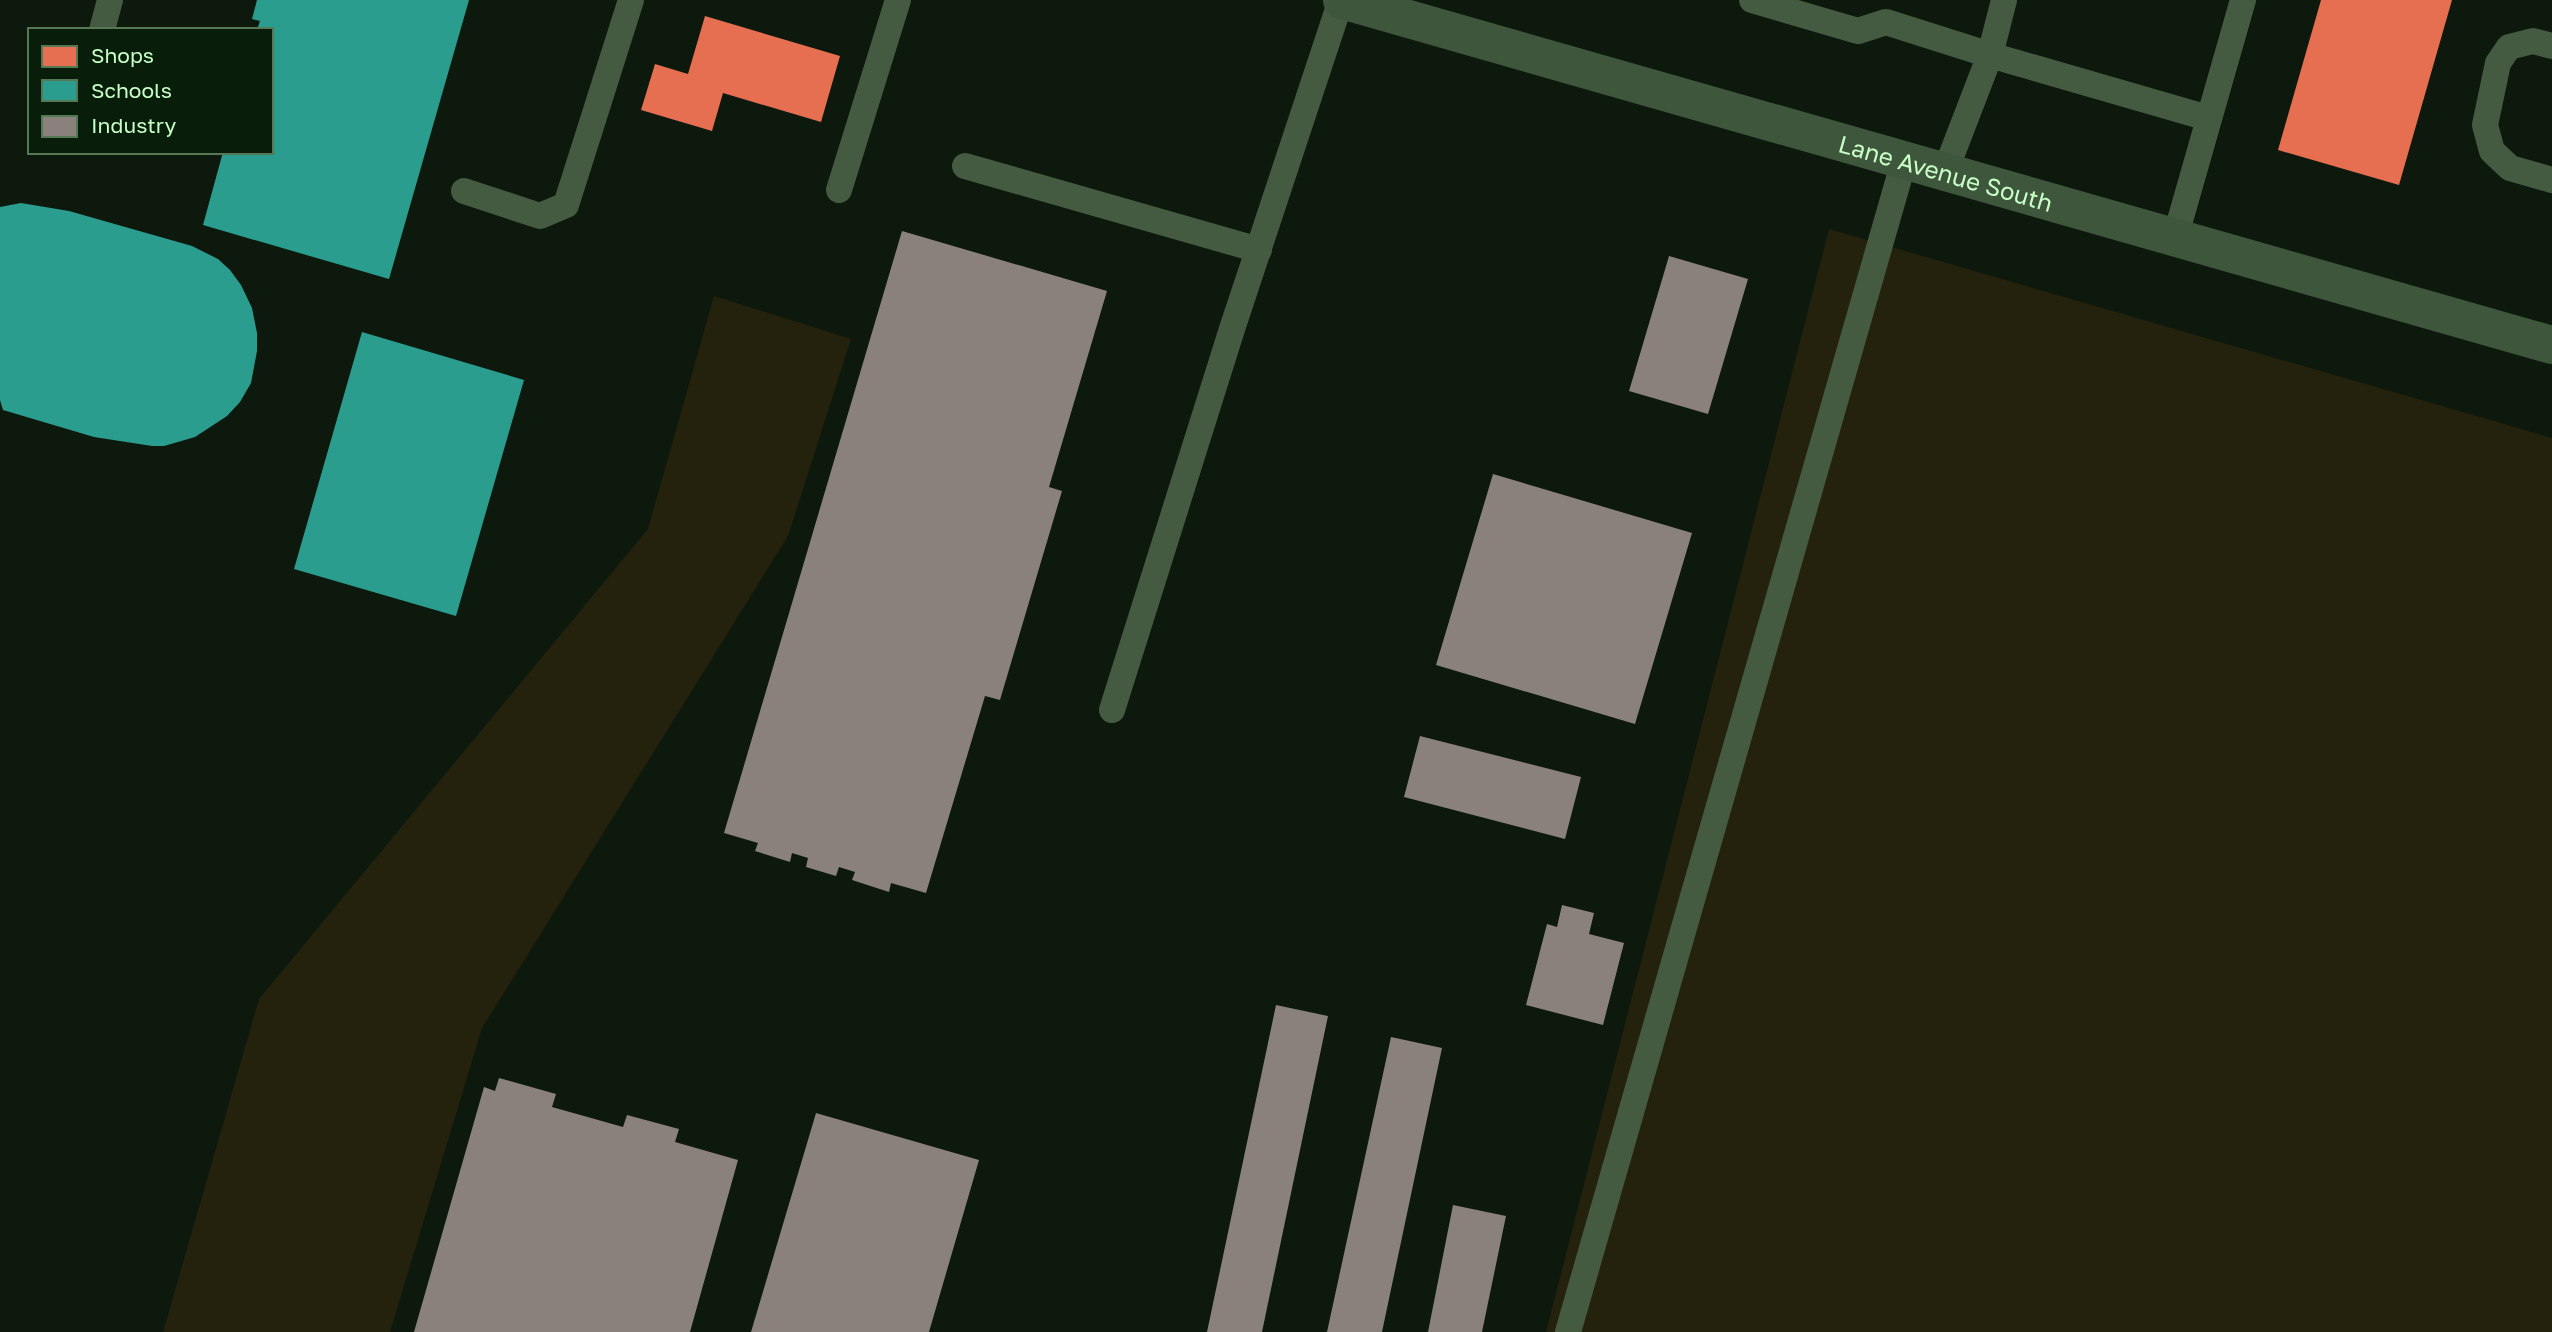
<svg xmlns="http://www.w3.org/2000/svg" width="2552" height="1332" viewBox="0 0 2552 1332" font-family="'Golos Text',sans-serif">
	<rect width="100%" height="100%" fill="#0e190e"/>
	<path fill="#24220c" d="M1829,229l723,209v894h-1006z
		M714,296l137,43 -63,197 -306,492 -92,304h-227l96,-333 389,-470z"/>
	<path fill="#e76f51" d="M2321,0h131l-53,185 -121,-35z
		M705,16l135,40 -19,66 -98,-29 -11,38 -71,-21 14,-46 33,10z"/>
	<path fill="#2a9d8f" d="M257,0h212l-80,279 -186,-54 20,-73h48v-122h-14l3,-9 -8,-2z
		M21,203l48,8 123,35 26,13 12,11 11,15 11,23 5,25v18l-6,32 -11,19 -13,14 -32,21 -31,9h-12l-58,-9 -91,-27 -3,-10v-193z
		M362,332l162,48 -68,236 -162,-47z"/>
	<path fill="#8a817c" d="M902,231l205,60 -58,196 13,4 -62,209 -15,-4 -59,197 -35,-10 -2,9 -37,-12 3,-8 -16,-5 -3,9 -30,-9 2,-9 -16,-5 -2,9 -35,-11 3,-8 -34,-10z
		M1669,256l79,23 -40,135 -79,-23z
		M1493,474l199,59 -57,191 -199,-59z
		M1420,736l161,41 -16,62 -161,-42z
		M1562,905l32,8 -5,21 35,9 -21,82 -77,-20 21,-81 10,3z
		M1276,1005l52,11 -66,316h-55z
		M1391,1037l51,11 -60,284h-55z
		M499,1078l57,16 -4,13 71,20 4,-12 52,14 -4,13 63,18 -48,172h-276l70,-245 11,4z
		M816,1113l163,47 -50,172h-178z
		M1453,1205l53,11 -24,116h-54z"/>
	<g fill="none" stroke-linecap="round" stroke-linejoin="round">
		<path stroke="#445b41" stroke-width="26" d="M1752,0l106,31 28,-9 104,33 218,63
			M102,30l8,-30
			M2552,46l-19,-5 -24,6 -11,16 -13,62 7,26 18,17 42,12
			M965,166l294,84
			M1945,172l45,-117 14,-55
			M839,190l59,-190
			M464,191l76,25 26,-11 65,-205
			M2175,238l68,-238
			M1112,710l120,-381 109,-329
			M1568,1332l336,-1171"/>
		<path stroke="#3e563c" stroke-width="38" id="s1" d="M1342,0l1210,345"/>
	</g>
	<g text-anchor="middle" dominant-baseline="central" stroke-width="7" stroke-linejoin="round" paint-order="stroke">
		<g font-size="24" fill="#c7ffc6" stroke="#091e0a">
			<text stroke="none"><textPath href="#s1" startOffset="628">Lane Avenue South</textPath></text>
		</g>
	</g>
	<rect x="28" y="28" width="245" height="126" fill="#091e0a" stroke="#557855" stroke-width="2"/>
	<rect x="42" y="46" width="35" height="21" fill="#e76f51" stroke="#557855" stroke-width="2"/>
	<text x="91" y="63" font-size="21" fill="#c7ffc6">Shops</text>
	<rect x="42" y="80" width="35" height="21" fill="#2a9d8f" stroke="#557855" stroke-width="2"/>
	<text x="91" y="98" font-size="21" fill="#c7ffc6">Schools</text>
	<rect x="42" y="116" width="35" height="21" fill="#8a817c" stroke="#557855" stroke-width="2"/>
	<text x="91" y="133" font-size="21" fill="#c7ffc6">Industry</text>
</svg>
